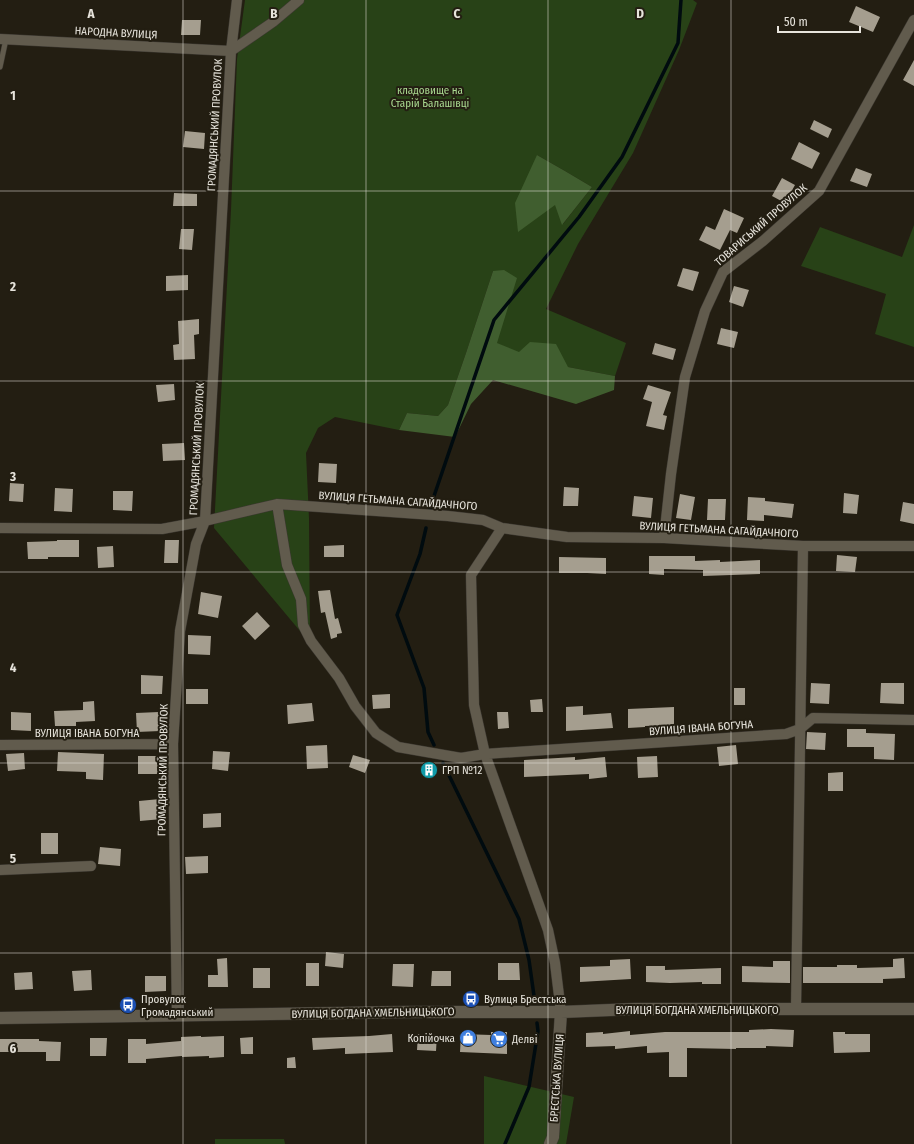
<svg xmlns="http://www.w3.org/2000/svg" width="914" height="1144" viewBox="0 0 914 1144" font-family="'Fira Sans Condensed',sans-serif">
	<rect width="100%" height="100%" fill="#231e12"/>
	<path fill="#284217" fill-rule="evenodd" d="M245,0h448l4,3 -18,47 -46,103 -55,91 -32,65 80,34 -11,33 -47,-9 -49,-14 -23,-10 20,-65 -23,-7 -27,82 -18,52 -10,11 -31,-3 -8,17 -64,-13 -17,11 -12,25 3,65 1,125 -96,-115 17,-318 6,-151zM537,155l28,16 27,16 -29,37z
		M914,225v122l-39,-13 11,-40 -85,-28 19,-39 82,30z
		M484,1076l90,21 -8,47h-82z
		M215,1139h69l1,5h-70z"/>
	<path fill="#405e2f" d="M537,155l28,16 27,16 -30,38 -7,-20 -37,27 -3,-29z
		M504,270l13,8 -20,65 22,9 11,-10 26,2 12,23 47,9 -1,14 -38,14 -83,-24 -22,24 -16,33 -56,-7 8,-17 31,3 10,-11 18,-52 27,-82z"/>
	<g fill="none" stroke-linecap="round" stroke-linejoin="round">
		<path stroke="#000b0f" stroke-width="3.5" d="M430,510l3,-11 61,-179 85,-103 43,-60 56,-114 3,-43
			M426,528l-6,26 -23,61 27,73 4,44 6,13
			M443,763l76,156 10,41 6,43
			M505,1144l24,-57 9,-56 -1,-8"/>
	</g>
	<path fill="#a59e8f" d="M856,6l24,11 -7,15 -24,-10z
		M182,20h19l-1,15h-19z
		M914,60v26l-11,-6z
		M814,120l18,9 -4,9 -18,-9z
		M185,131l20,2 -1,16 -21,-2z
		M799,142l21,11 -8,16 -21,-10z
		M856,168l16,6 -5,13 -17,-6z
		M782,178l13,7 -10,18 -13,-7z
		M174,193l23,1v12h-24z
		M724,209l20,9 -7,15 -7,-3 -10,20 -21,-10 7,-14 9,4z
		M181,229h13l-2,21 -13,-1z
		M683,268l16,4 -6,19 -16,-5z
		M188,275v15l-22,1v-15z
		M734,286l15,4 -6,17 -14,-5z
		M199,319v15l-5,1 1,24 -21,1 -1,-15 6,-1 -1,-23z
		M721,328l17,4 -4,16 -17,-4z
		M655,343l21,6 -3,11 -21,-6z
		M174,384l1,16 -17,2 -2,-17z
		M648,385l23,7 -8,23 4,1 -3,14 -18,-4 6,-24 -9,-3z
		M184,443l1,17 -22,1 -1,-17z
		M319,463l18,1 -1,19 -18,-1z
		M10,483l14,1 -1,18 -14,-1z
		M564,487l15,1 -1,18h-15z
		M55,488l18,1 -1,23 -18,-1z
		M113,491h20l-1,20 -19,-1z
		M844,493l15,2 -2,19 -14,-1z
		M680,494l15,3 -4,23 -15,-2z
		M634,496l19,2 -2,20 -19,-2z
		M748,497l17,1v3l29,3 -2,14 -28,-3v6l-17,-1z
		M708,499h18l-1,21h-18z
		M903,502l11,2v20l-14,-3z
		M57,540h22v17h-31v2h-20l-1,-17 30,-1z
		M165,540h14l-1,23h-14z
		M344,545v12h-20v-11z
		M113,546l1,21 -16,1 -1,-21z
		M837,555l20,2 -2,15 -19,-1z
		M649,556h46v5l25,-1v2l40,-2v14l-57,2v-6l-39,-1v6l-15,-1z
		M559,557l47,1v16l-19,-1h-28z
		M330,590l5,29 3,-1 4,15 -5,1v3l-6,2 -6,-27 -4,1 -3,-22z
		M201,592l21,4 -4,22 -20,-4z
		M257,612l13,14 -15,14 -13,-14z
		M188,635l23,1 -1,19 -22,-1z
		M141,675l22,1 -1,18h-21z
		M811,683l19,1 -1,20 -19,-1z
		M881,683h23v21l-24,-1z
		M734,688h11v17h-11z
		M186,689h22v15h-22z
		M390,694v14l-17,1 -1,-14z
		M542,699l1,13h-12l-1,-12z
		M94,701l1,20 -19,1v4h-21l-1,-15 29,-1v-8z
		M312,703l2,18 -26,3 -1,-19z
		M583,706v9l28,-2 2,15 -47,3v-24z
		M674,707v18l-29,1v1l-17,1v-19z
		M11,712l20,1v18l-20,-1z
		M159,712l1,19 -23,1 -1,-19z
		M497,712h11l1,16 -11,1z
		M847,729h19v4l29,1 -1,26 -20,-1v-12h-27z
		M807,732l19,1 -1,17 -19,-1z
		M327,745l1,23 -21,1 -1,-23z
		M736,745l2,19 -19,2 -2,-19z
		M213,751l17,1 -2,19 -16,-2z
		M58,752l46,2 -1,26 -17,-1v-7l-29,-1z
		M24,753l1,16 -17,2 -2,-17z
		M353,755l17,5 -5,13 -16,-6z
		M138,756h21v18h-21z
		M657,756l1,21 -20,1 -1,-21z
		M575,757v3l30,-3 2,20 -18,2v-5l-65,3v-17z
		M431,762l6,11 -10,5 -6,-11z
		M843,772v19h-15v-18z
		M160,799l2,20 -22,2 -1,-20z
		M221,813v14l-18,1v-14z
		M41,833h17v21h-17z
		M100,847l21,2 -1,17 -22,-2z
		M208,856v17l-22,1 -1,-17z
		M326,952l18,2 -1,14 -18,-2z
		M227,958l1,29h-20v-12h10l-1,-16z
		M904,958l1,20 -22,1v4h-80v-16h34v-2h20v3l36,-1v-8z
		M630,959l1,20 -51,3v-15l30,-1v-6z
		M773,961h17v22l-48,-1v-16l31,1z
		M306,963h13v23h-13z
		M498,963h21l1,17h-22z
		M393,964h21l-1,23 -21,-1z
		M646,966h19v4l56,-2v16h-19v-2l-32,1 -24,-1z
		M253,968h17v20h-17z
		M91,970l1,20 -18,1 -2,-20z
		M432,971h19v15h-20z
		M32,972l1,17 -18,1 -1,-17z
		M145,976h21v15l-21,1z
		M771,1029l23,1 -1,17 -27,-1v2h-30v1l-49,-1v29h-18v-25l-22,1v-7l-32,3v-3l-29,1v-14l17,-1v2l27,-3v4l35,-3h84v-2z
		M491,1032h16v22l-47,-2 1,-18 30,1z
		M833,1032h12v2h25v18l-36,1z
		M392,1034l1,18 -48,2v-6l-32,2 -1,-12 57,-2z
		M418,1034l19,1 -1,16 -19,-1z
		M201,1036v1l23,-1v21l-15,1v-2l-27,1v-1l-36,3v4h-18v-24h18v5l35,-3v-4z
		M253,1037v17h-12l-1,-16z
		M90,1038h17l-1,18h-16z
		M0,1039h39v2l22,1 -1,19h-14v-9h-46z
		M295,1057l1,11h-9v-10z"/>
	<g fill="none" stroke-linecap="round" stroke-linejoin="round">
		<g stroke="#3c3831" stroke-width="6">
			<path id="service" d="M0,67l6,-28"/>
		</g>
		<g stroke="#3c3831" stroke-width="11">
			<path id="minor" d="M0,39l231,12 42,-29 26,-22
				M277,504l10,61 14,34 2,26 8,16 28,37 16,28 21,27 22,14 63,11 24,-4 301,-20 14,-5 13,-11 101,2
				M0,528l162,1 43,-8 72,-17 171,12 35,4 19,8 65,9 97,1 139,8h111
				M502,528l-31,47 3,130 11,49 63,176 7,33 6,49
				M664,538l7,-64 14,-97 20,-66 18,-39 40,-31 56,-50 95,-171
				M0,745l173,-1
				M0,870l91,-4
				M796,1009l7,-463
				M177,1016l-4,-272 7,-113 16,-87 9,-23 26,-470 6,-51"/>
		</g>
		<g stroke="#3c3831" stroke-width="13">
			<path id="tertiary" d="M0,1018l407,-6h154l74,-3h279
				M550,1144l3,-7 8,-125"/>
		</g>
		<use href="#service" stroke="#615b4d" stroke-width="5"/>
		<use href="#minor" stroke="#615b4d" stroke-width="10"/>
		<use href="#tertiary" stroke="#615b4d" stroke-width="12"/>
	</g>
	<path fill="none" stroke="#e7e4dc" stroke-width="1" stroke-opacity="0.55" d="M183,0v1144M366,0v1144M548,0v1144M731,0v1144M0,191h914M0,381h914M0,572h914M0,763h914M0,953h914"/>
	<defs>
		<g id="building-disc" transform="scale(0.9)"><circle r="9.5" fill="#0f9aa8" stroke="#231e12"/><path d="M-4-6H4V6H1V3H-1V6H-4ZM-2.5-4.3h1.7v1.8h-1.7ZM.8-4.3h1.7v1.8H.8ZM-2.5-1h1.7V.8h-1.7ZM.8-1h1.7V.8H.8Z" fill="#fff"/></g>
		<g id="bus-disc" transform="scale(0.9)"><circle r="9.5" fill="#1a4fb4" stroke="#231e12"/><path d="M-5-6H5V4H4V6H2V4H-2V6H-4V4H-5ZM-3.5-4V0h7V-4ZM-3.5 1.2v1.5H-2V1.2ZM2 1.2v1.5H3.5V1.2Z" fill="#fff"/></g>
		<g id="shop-disc" transform="scale(0.9)"><circle r="9.5" fill="#3f7fe0" stroke="#231e12"/><path d="M-5-2.5h2.3a2.7 3.5 0 0 1 5.4 0H5L5.5 6h-11ZM-1.5-2.5h3a1.5 2.3 0 0 0-3 0Z" fill="#fff"/></g>
		<g id="supermarket-disc" transform="scale(0.9)"><circle r="9.5" fill="#3f7fe0" stroke="#231e12"/><path d="M-6-5.5h2.5l.6 2H6L4.5 2H-2.5L-4.4-4H-6ZM-1.5 3.2a1.3 1.3 0 1 0 .1 0ZM3 3.2a1.3 1.3 0 1 0 .1 0Z" fill="#fff"/></g>
	</defs>
	<g fill-rule="evenodd">
		<use href="#building-disc" x="429" y="770"/>
		<use href="#bus-disc" x="471" y="999"/>
		<use href="#bus-disc" x="128" y="1005"/>
		<use href="#shop-disc" x="468" y="1038"/>
		<use href="#supermarket-disc" x="499" y="1039"/>
	</g>
	<g text-anchor="middle" dominant-baseline="central" stroke-width="4" stroke-linejoin="round" paint-order="stroke">
		<g font-size="11" fill="#e7e4dc" stroke="#231e12">
			<text transform="translate(116 33) rotate(3)">НАРОДНА ВУЛИЦЯ</text>
			<text transform="translate(215 125) rotate(-87)">ГРОМАДЯНСЬКИЙ ПРОВУЛОК</text>
			<text transform="translate(761 225) rotate(-41)">ТОВАРИСЬКИЙ ПРОВУЛОК</text>
			<text transform="translate(197 449) rotate(-87)">ГРОМАДЯНСЬКИЙ ПРОВУЛОК</text>
			<text transform="translate(398 501) rotate(4)">ВУЛИЦЯ ГЕТЬМАНА САГАЙДАЧНОГО</text>
			<text transform="translate(719 530) rotate(3)">ВУЛИЦЯ ГЕТЬМАНА САГАЙДАЧНОГО</text>
			<text transform="translate(701 728) rotate(-4)">ВУЛИЦЯ ІВАНА БОГУНА</text>
			<text x="87" y="733">ВУЛИЦЯ ІВАНА БОГУНА</text>
			<text transform="translate(163 770) rotate(-89)">ГРОМАДЯНСЬКИЙ ПРОВУЛОК</text>
			<text x="697" y="1010">ВУЛИЦЯ БОГДАНА ХМЕЛЬНИЦЬКОГО</text>
			<text transform="translate(373 1013) rotate(-1)">ВУЛИЦЯ БОГДАНА ХМЕЛЬНИЦЬКОГО</text>
			<text transform="translate(557 1078) rotate(-86)">БРЕСТСЬКА ВУЛИЦЯ</text>
		</g>
		<g font-size="11" fill="#a9d990" stroke="#231e12">
			<text x="430" y="90">кладовище на<tspan x="430" dy="13">Старій Балашівці</tspan></text>
		</g>
		<g font-size="11" fill="#e7e4dc" stroke="#231e12" text-anchor="start">
			<text x="442" y="770">ГРП №12</text>
			<text x="141" y="999">Провулок<tspan x="141" dy="13">Громадянський</tspan></text>
			<text x="484" y="999">Вулиця Брестська</text>
			<text x="455" y="1038" text-anchor="end">Копійочка</text>
			<text x="512" y="1039">Делві</text>
		</g>
	</g>
	<g font-size="13" text-anchor="middle" font-weight="bold" fill="#e7e4dc" stroke="#231e12" stroke-width="4" stroke-linejoin="round" paint-order="stroke">
		<text x="91" y="18">A</text>
		<text x="274" y="18">B</text>
		<text x="457" y="18">C</text>
		<text x="640" y="18">D</text>
		<text x="13" y="100">1</text>
		<text x="13" y="291">2</text>
		<text x="13" y="481">3</text>
		<text x="13" y="672">4</text>
		<text x="13" y="863">5</text>
		<text x="13" y="1053">6</text>
	</g>
	<path d="M778 26v6h82v-6" fill="none" stroke="#e7e4dc" stroke-width="2"/>
	<text x="784" y="26" font-size="12" fill="#e7e4dc" stroke="#231e12" stroke-width="3" paint-order="stroke">50 m</text>
</svg>
